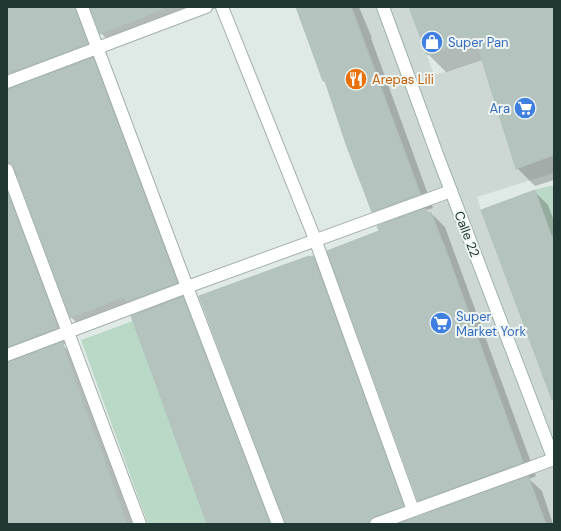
<svg xmlns="http://www.w3.org/2000/svg" width="561" height="531" viewBox="0 0 561 531" font-family="'DM Sans',sans-serif">
	<rect width="100%" height="100%" fill="#dfe9e5"/>
	<path fill="#cdd8d4" d="M352,7h57l25,68 47,-15 73,-27v140l-77,24 4,13 73,196v118h-9l-113,-312 -4,1z"/>
	<path fill="#b9d8c5" d="M554,185v49l-3,2 -17,-46z
		M133,321l74,203h-59l-67,-184z"/>
	<path fill="#0003" d="M7,7h212l-104,40 -14,-14 -8,-20 -3,3 11,41 -7,3 13,13 84,223 -7,3 12,13 82,212h-70l-68,-210 -3,-3 -52,20 -14,-14 -53,-141 -3,3 55,163 -7,3 12,12 61,167h-127l-2,-5z
		M297,7h62l13,31h-1l62,170 -7,2 4,4 1,-1 14,14 91,249 -7,3 13,12 11,33h-267l27,-267 14,14 89,247 15,-5 -12,-13 -39,-268 5,-8 -12,-13 -47,-128 -2,-2z
		M411,7h143v173l-19,6 -18,-18 -35,-108 -36,12 -18,-18z
		M534,191l14,14 6,16v182l-72,-192z"/>
	<path fill="#b4c3be" stroke="#b2c1bd" d="M7,7h68l13,37 -81,30z
		M90,7h74v2l-64,25z
		M296,7h55l69,187 -48,18 -26,-68 -21,-63h-2z
		M409,7h145v148l-38,14 -41,-131 -48,17z
		M93,58l84,225 -51,19 -2,-5 -54,21 -56,-151 -3,-3 -4,-1v-74z
		M535,190l19,53v157h-2l-71,-190z
		M7,191l49,132 -1,1 2,4 -50,19z
		M425,208l2,6 4,-2 11,30h1l80,220 -105,39 -91,-250 52,-20 -2,-5z
		M309,256v1l4,-1 91,250 -31,11 -3,3 -1,4h-84l-86,-228z
		M183,297l87,227h-63l-76,-208z
		M62,342l12,36 27,72 26,74h-120v-162z
		M528,476l18,48h-148z"/>
	<g fill="none" stroke-linecap="round" stroke-linejoin="round">
		<g stroke="#a2b0ac" stroke-width="14">
			<path id="street" d="M82,7l105,280 91,237
				M222,7l93,232 98,271
				M7,82l199,-75
				M7,170l133,354
				M7,355l180,-68 264,-96
				M376,524l178,-65"/>
		</g>
		<g stroke="#9fb3ae" stroke-width="14">
			<path id="secondary" d="M383,7l55,150 116,303"/>
		</g>
		<use href="#street" stroke="#fff" stroke-width="12"/>
		<use href="#secondary" stroke="#fff" stroke-width="12"/>
	</g>
	<defs>
		<g id="shop-disc" transform="scale(1.15)"><circle r="9.5" fill="#3f7fe0" stroke="#eff6f3"/><path d="M-5-2.5h2.3a2.7 3.5 0 0 1 5.4 0H5L5.5 6h-11ZM-1.5-2.5h3a1.5 2.3 0 0 0-3 0Z" fill="#fff"/></g>
		<g id="restaurant-disc" transform="scale(1.15)"><circle r="9.5" fill="#e8710a" stroke="#eff6f3"/><path d="M-5-6h1v4h1v-4h1v4h1v-4h1v5L-1.5 .5V6h-2V.5L-5-1ZM5-6V6H3V1.5H1.5Q1.5-4 5-6Z" fill="#fff"/></g>
		<g id="supermarket-disc" transform="scale(1.15)"><circle r="9.5" fill="#3f7fe0" stroke="#eff6f3"/><path d="M-6-5.5h2.5l.6 2H6L4.5 2H-2.5L-4.4-4H-6ZM-1.5 3.2a1.3 1.3 0 1 0 .1 0ZM3 3.2a1.3 1.3 0 1 0 .1 0Z" fill="#fff"/></g>
	</defs>
	<g fill-rule="evenodd">
		<use href="#shop-disc" x="432" y="42"/>
		<use href="#restaurant-disc" x="356" y="79"/>
		<use href="#supermarket-disc" x="525" y="108"/>
		<use href="#supermarket-disc" x="441" y="323"/>
	</g>
	<g text-anchor="middle" dominant-baseline="central" stroke-width="4" stroke-linejoin="round" paint-order="stroke">
		<g font-size="13" fill="#366cbe" stroke="#eff6f3" text-anchor="start">
			<text x="448" y="42">Super Pan</text>
			<text x="510" y="108" text-anchor="end">Ara</text>
			<text x="456" y="316">Super<tspan x="456" dy="15">Market York</tspan></text>
		</g>
		<g font-size="13" fill="#c56008" stroke="#eff6f3" text-anchor="start">
			<text x="372" y="79">Arepas Lili</text>
		</g>
		<g font-size="13" fill="#213733" stroke="#eff6f3">
			<text transform="translate(467 234) rotate(69)">Calle 22</text>
		</g>
	</g>
	<rect width="561" height="531" fill="none" stroke="#213733" stroke-width="16"/>
</svg>
